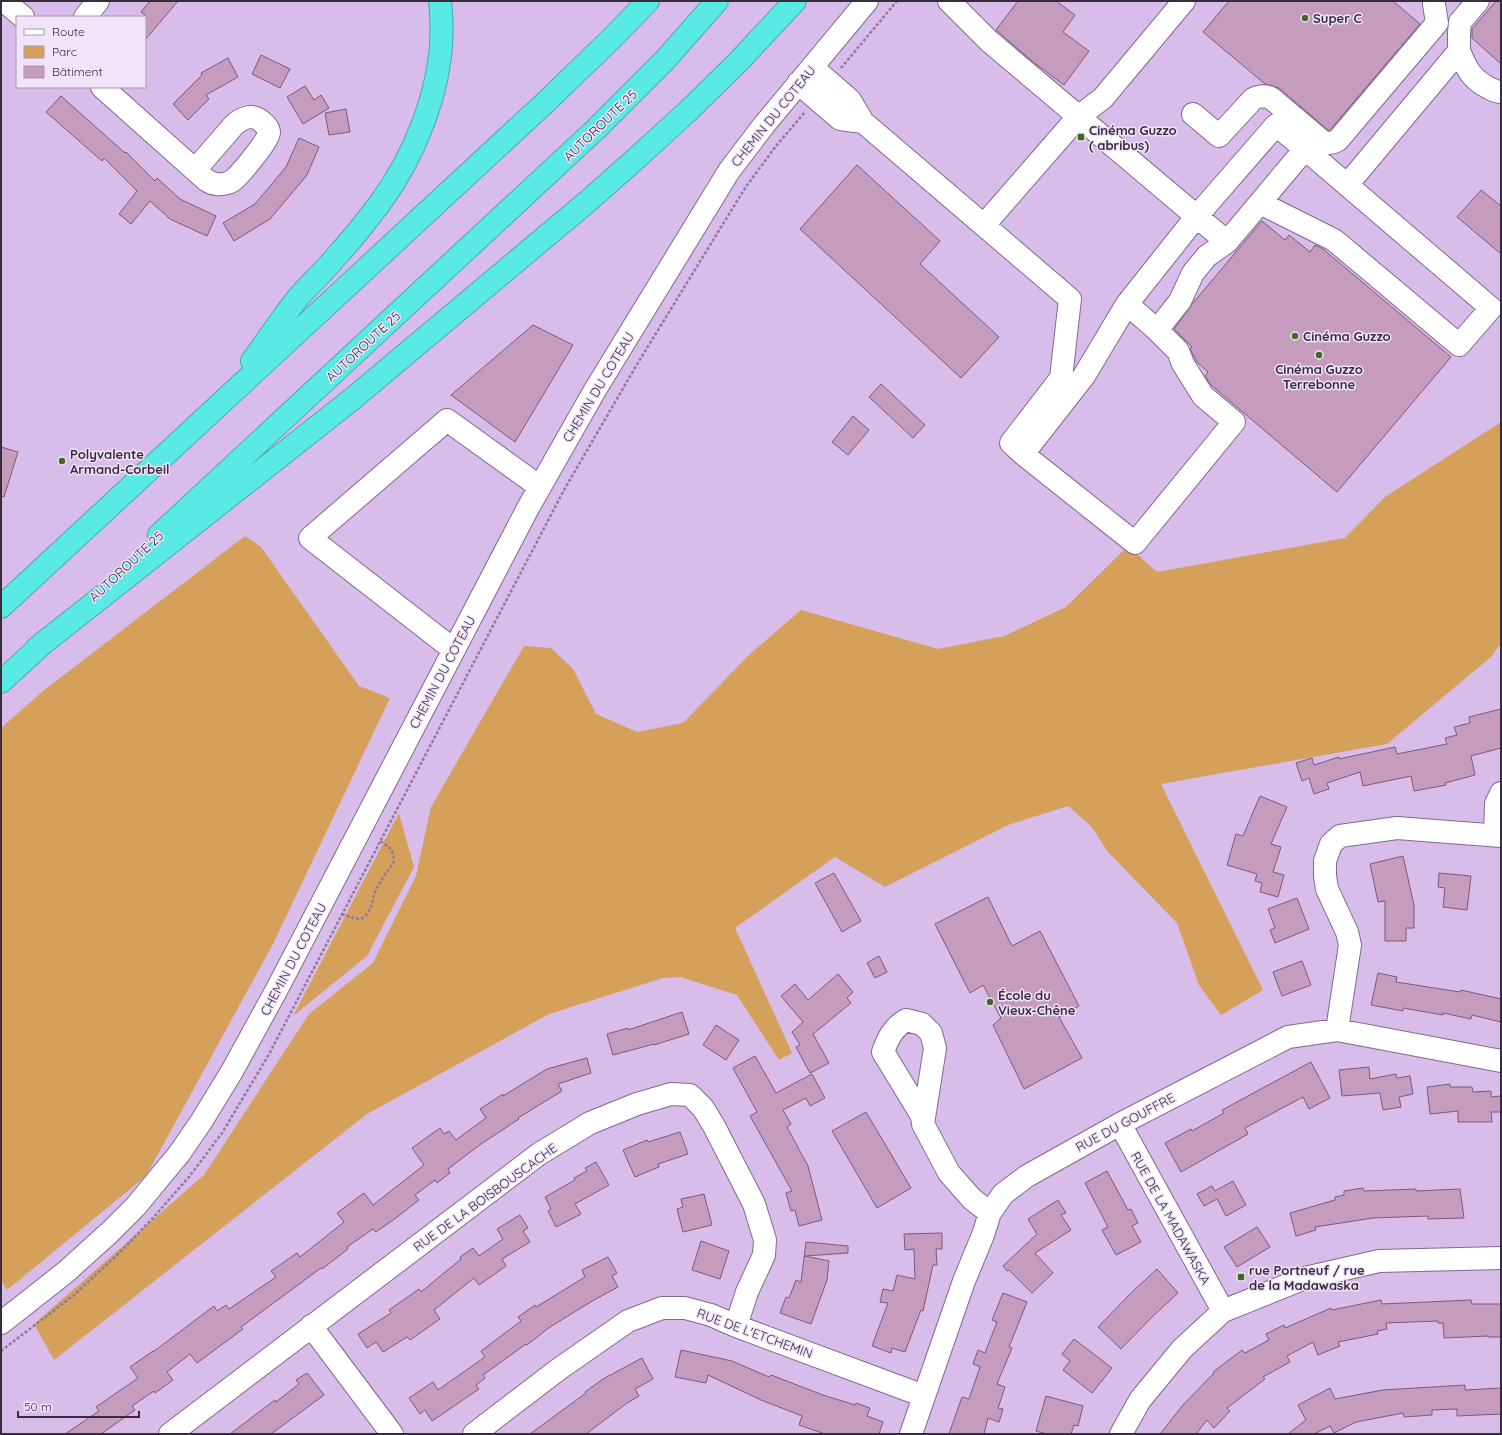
<svg xmlns="http://www.w3.org/2000/svg" width="1502" height="1435" viewBox="0 0 1502 1435" font-family="Quicksand,sans-serif">
	<rect width="100%" height="100%" fill="#d8bcea"/>
	<path fill="#d5a05a" d="M1501,422v221l-10,14 -104,87 -226,40 102,206 -42,25 -22,-30 -22,-62 -69,-71 -17,-26 -23,-20 -60,19 -123,62 -50,-30 -100,71 57,125 -13,7 -42,-65 -57,-18 -17,1 -114,36 -182,100 -313,246 -20,-36 170,-149 105,-161 64,-51 43,-87 15,-69 93,-161 27,2 22,21 23,45 41,18 46,-9 67,-69 51,-44 137,39 66,-13 62,-29 62,-61 29,26 188,-34 40,-41z
		M245,536l16,11 98,139 31,12 -117,246 -127,232 -139,114 -6,-10v-552l42,-37z
		M399,813l15,54 -47,89 -74,60z"/>
	<path fill="#c59bbe" stroke="#7f5879" d="M150,1h28l-33,39v-25l-4,-3z
		M1018,1h38l19,14 -12,17 26,19 -25,34 -32,-24 -36,-31z
		M1229,1h164l27,23 -91,107 -50,-43 -14,-4 -62,-52z
		M1496,1h5v63l-29,-26v-9z
		M261,55l29,14 -10,19 -28,-14z
		M228,58l10,19 -32,18 3,4 -21,21 -15,-16 29,-29 -1,-2z
		M305,86l9,14 7,-5 8,13 -26,16 -16,-27z
		M61,96l64,57 1,-1 29,29 2,-3 23,21 36,17 -9,20 -37,-17 -20,-18 -19,23 -12,-10 18,-23 -33,-33 -2,3 -56,-49z
		M346,109l4,23 -21,3 -4,-22z
		M299,138l20,9 -12,28 -37,44 -36,22 -11,-18 32,-19 31,-37z
		M857,165l83,76 -20,23 79,73 -38,41 -161,-149z
		M1481,190l20,16v48l-44,-37z
		M1262,221l23,19 4,-5 21,17 5,-7 8,4 128,108 -114,135 -126,-107 -6,-9 3,-4 -11,-10 -7,-13 2,-2 -18,-18 19,-26z
		M533,325l40,20 -58,97 -64,-47z
		M881,384l44,41 -12,13 -44,-41z
		M853,416l16,14 -21,25 -16,-13z
		M1,447l17,5 -14,45 -3,-1z
		M1501,709v39l-30,8 4,19 -30,8 1,2 -32,6 -3,-15 -48,10 -3,-14 -33,11 2,6 -15,5 -5,-16 -7,3 -6,-18 16,-5 2,7 25,-8v2l56,-12 2,7 50,-10 -2,-6 12,-3 -3,-8 16,-4 -1,-6z
		M1260,796l27,11 -16,37 10,3 -8,25 11,3 -6,22 -18,-5 2,-9 -7,-2 2,-7 -30,-9 9,-31 7,2z
		M1403,856l11,49v23h-8v13h-21v-40l-7,1 -8,-38z
		M834,873l27,48 -19,11 -27,-49z
		M1439,873l32,3 -4,34 -24,-3 2,-19 -7,-1z
		M988,897l24,49 28,-15 39,75 -20,11 23,41 -58,31 -31,-64 8,-7 -18,-33 -13,8 -35,-69z
		M1297,898l12,31 -34,14 -5,-13 5,-2 -7,-19z
		M879,956l8,16 -12,6 -8,-15z
		M1302,961l9,24 -29,11 -9,-24z
		M1378,973l19,4 -1,5 64,10 1,-2 40,9v23l-29,-7 -1,4 -28,-6v2l-40,-7v3l-32,-6z
		M838,974l15,18 -6,6 4,5 -38,31 16,29 -19,10 -14,-26 4,-2 -8,-13 11,-10 -22,-26 14,-12 13,16z
		M682,1012l7,22 -35,11v-1l-41,11 -6,-21 21,-6v2z
		M716,1025l23,15 -13,20 -23,-15z
		M755,1056l21,37 36,-19 13,24 -15,8 -4,-8 -23,12 8,14 -4,3 21,39 14,54 -23,6 -4,-16 -4,1 -5,-18 6,-2 -42,-75 7,-4 -24,-44z
		M587,1058l4,15 -33,11 4,7 -44,27 1,1 -38,25 -33,25 2,4 -13,10 -2,-3 -20,15 4,5 -23,18 -20,14 -3,-3 -26,18 1,2 -26,20 -1,-1 -80,59 2,2 -46,34 -7,-9 -23,18 6,8 -18,13 -1,-2 -22,15 3,4 -34,24h-36l34,-23 -3,-4 42,-29 -8,-11 23,-16v1l61,-46 3,5 9,-6 3,4 47,-32 -5,-6 26,-18 3,4 44,-35 -7,-9 27,-20 9,12 51,-40 -12,-17 28,-20 4,6 5,-3 7,9 30,-22 -6,-9 23,-15v2l44,-27z
		M1311,1062l19,36 -21,11 -6,-12 -58,31 3,6 -67,38 -16,-29 26,-14 1,2 32,-18 -2,-3z
		M1369,1067l1,12 26,-5 1,4 13,-2 3,18 -14,3 2,10 -18,3 -3,-17 -38,3 -3,-26z
		M1450,1084v3h22l1,5 18,-1v6l10,-1v16h-10l1,10h-34v-11l-28,3 -3,-27z
		M866,1112l45,76 -34,20 -45,-77z
		M680,1132l8,22 -30,10 1,3 -24,10 -12,-27 24,-10 1,2z
		M596,1162l13,23 -34,19 6,10 -25,13 -8,-16 3,-2 -6,-12 30,-17 -1,-2 13,-7 -2,-3z
		M1107,1171l21,39 3,-1 7,14 -6,3 9,16 -25,13 -14,-25 6,-3 -23,-44z
		M1233,1181l13,24 -20,11 -9,-17 -13,7 -7,-12 15,-8 3,5z
		M1363,1188l1,3 52,-2v2l44,-2 4,29 -36,1v-3l-55,2 -58,9 1,3 -20,6 -6,-23 45,-13v-3l9,-2v-4z
		M704,1194l8,31 -29,7 -6,-23 6,-2 -2,-8z
		M1058,1200l8,13 -5,2 10,15 -36,23 18,20 -21,20 -23,-23 -2,1 -4,-5 34,-32 -9,-15z
		M520,1215l8,13 -5,3 7,11 -28,17 4,7 -27,19 -5,-7 -40,32 6,9 -30,21 -3,-3 -24,15 -7,-10 -9,6 -9,-14 33,-21 -2,-3 30,-21 2,3 40,-33 -1,-2 13,-9 6,8 24,-17 -6,-10z
		M1257,1227l13,20 -33,20 -13,-20z
		M942,1233v16h-6l1,16h-4l-10,46 -2,-1 -16,42 -13,-4 -1,5 -19,-7 16,-43 -8,-1 3,-13 10,2 4,-16 18,4 -1,-30 -9,1 -1,-16z
		M701,1241l28,10 -9,28 -28,-9z
		M806,1242l42,4v7l-43,3 24,5 -2,19 -16,44 -31,-11 6,-16 3,1 7,-18 5,2z
		M608,1257l9,16 -5,3 6,11 -24,13 -44,27 -23,18 -1,-1 -43,31 2,3 -9,7 3,4 -47,32 -7,-11 -5,4 -11,-16 24,-16 5,8 47,-33 -4,-6 40,-30 -3,-4 17,-12 1,2 49,-30 -3,-7z
		M1157,1269l21,24 -25,23 -32,33 -23,-22 34,-35z
		M1003,1293l24,9 -18,45 3,1 -15,36 8,3 -7,21 5,1 -4,13 -11,-4 -4,16h-35l13,-37 7,2 11,-32 -7,-3 5,-14 7,3 12,-31 -5,-2z
		M1381,1300l1,4 89,-4 1,4h29v33h-13v-1l-44,2 -1,-15h-5v-2l-52,2 1,6 -10,2 1,3 -40,8 2,4 -22,9 -5,-13 -26,14 3,6 -27,15 2,2 -38,29 3,3 -16,17 -7,-8 -11,14h-36l23,-29 31,-32 -1,-1 29,-22 3,3 24,-13 -3,-6 18,-9 1,3 46,-20 1,2z
		M1074,1339l38,29 -20,25 -29,-23 7,-9 -8,-7z
		M681,1350l51,11 37,16 2,-2 52,20 32,10 1,-2 14,5 -3,8 16,6 -4,12h-54l-26,-9 3,-9 -41,-16 -53,-25 -2,8 -31,-6z
		M642,1358l11,21 -18,10 4,7 -12,7 -41,31h-56l56,-41 -1,-1 18,-13z
		M307,1373l17,22 -53,39h-41l45,-34 1,2 23,-18 -3,-4z
		M1465,1385v5l36,-2v26l-44,2v-7l-25,1v5l-28,2 -1,-4 -47,9 -22,11 -4,-7 -16,8h-26l18,-14 -8,-15 32,-17 5,11 48,-9z
		M1046,1396l37,10 -5,20 -4,-1 -3,9h-24l-11,-3z"/>
	<g fill="none" stroke-linecap="round" stroke-linejoin="round">
		<g stroke="#826891" stroke-width="24">
			<path id="minor" d="M4,1l19,16
				M949,1l40,40 238,201
				M85,17l13,-16
				M1459,51c8,18 12,28 30,37 4,2 7,4 12,4
				M812,67l38,33 13,22 207,177 -9,79 -50,65 12,11
				M798,83l42,36 23,3
				M102,87l93,83c7,6 13,14 22,14 4,1 12,-1 15,-3 7,-5 37,-41 37,-48 0,-4 -3,-8 -6,-10 -9,-10 -20,-6 -29,2l-39,45
				M1193,114l26,22 34,-37c6,-3 11,-4 18,-1l52,44c6,2 10,1 15,-2l99,-117 -3,-19
				M1347,185l112,-134v-18l1,-11 18,-21
				M1260,203l74,37 125,105 32,-37 -186,-159 -29,-24 -80,92 -69,87 30,26 23,-29 13,-28 14,-17 20,-14 78,-93
				M984,225l94,-108 25,-19 81,-97
				M1127,304l-43,72 -61,78 112,89 99,-121 -31,-26 -20,-32 -5,-13 -21,-21
				M454,650l-144,-112 137,-118 93,67
				M1495,835l1,-31 5,-11
				M1337,1030l13,-85 -3,-13 -20,-43 -2,-13v-15l6,-17 9,-8 57,-8 104,8
				M923,1124l12,-76 -4,-15 -9,-9 -16,-4c-13,8 -18,18 -23,32l39,64 1,8 26,49 23,26 18,14
				M1120,1124l103,187
				M1,1323l66,-52 43,-39 26,-26 23,-28 20,-24 22,-32 30,-49 45,-82 252,-483 67,-118 134,-219 35,-46 103,-124
				M311,1326l81,108
				M170,1434l369,-280 51,-31 47,-19 34,-10 19,1 13,13 11,18 40,78 11,36 -1,15 -17,37 -11,34
				M474,1434l85,-65 69,-48 34,-13h23l26,7 25,11 188,70
				M911,1434l53,-153 19,-46 7,-22 13,-19 24,-18 93,-52 168,-87 49,-7 164,31
				M1121,1434l19,-34 42,-51 41,-38 82,-33 74,-17 122,-3"/>
		</g>
		<g stroke="#4ea8ab" stroke-width="24">
			<path id="highway" d="M252,361c15,-20 29,-42 45,-62 9,-11 21,-22 31,-33 13,-15 27,-30 39,-46 38,-46 66,-106 73,-164 2,-18 2,-37 0,-55
				M159,535l437,-406 69,-69 52,-59
				M1,607l547,-507 64,-62 36,-37
				M37,648l314,-248 236,-198 43,-38 56,-51 53,-52 56,-60
				M1,682l48,-44"/>
		</g>
		<path stroke="#8f7a9c" stroke-width="2.5" stroke-dasharray="3 2" stroke-linecap="butt" d="M841,68l56,-67
			M342,914l14,5h5c11,-6 10,-16 14,-27 2,-5 6,-11 9,-16 3,-5 9,-10 10,-16 0,-10 -7,-15 -14,-19
			M1,1351l73,-56 41,-38 37,-38 37,-42 33,-44 46,-77 296,-566 72,-124 109,-178 31,-42 29,-34"/>
		<use href="#minor" stroke="#fff" stroke-width="22"/>
		<use href="#highway" stroke="#5aeae6" stroke-width="22"/>
	</g>
	<g fill="#426720" stroke="#f1e3fa" stroke-width="1.5">
		<circle cx="1305" cy="18" r="4"/>
		<rect x="1077" y="133" width="8" height="8" rx="2"/>
		<circle cx="1295" cy="336" r="4"/>
		<circle cx="1319" cy="355" r="4"/>
		<circle cx="62" cy="461" r="4"/>
		<circle cx="990" cy="1002" r="4"/>
		<rect x="1237" y="1273" width="8" height="8" rx="2"/>
	</g>
	<g text-anchor="middle" dominant-baseline="central" stroke-width="3" stroke-linejoin="round" paint-order="stroke">
		<g font-size="13" font-weight="bold" fill="#372c3e" stroke="#f1e3fa" text-anchor="start">
			<text x="1313" y="18">Super C</text>
			<text x="1089" y="130">Cinéma Guzzo<tspan x="1089" dy="15">( abribus)</tspan></text>
			<text x="1303" y="336">Cinéma Guzzo</text>
			<text x="1319" y="369" text-anchor="middle">Cinéma Guzzo<tspan x="1319" dy="15">Terrebonne</tspan></text>
			<text x="70" y="454">Polyvalente<tspan x="70" dy="15">Armand-Corbeil</tspan></text>
			<text x="998" y="995">École du<tspan x="998" dy="15">Vieux-Chêne</tspan></text>
			<text x="1249" y="1270">rue Portneuf / rue<tspan x="1249" dy="15">de la Madawaska</tspan></text>
		</g>
		<g font-size="13" fill="#372c3e" stroke="#f1e3fa">
			<text transform="translate(773 116) rotate(-51)">CHEMIN DU COTEAU</text>
			<text transform="translate(600 125) rotate(-44)">AUTOROUTE 25</text>
			<text transform="translate(363 346) rotate(-43)">AUTOROUTE 25</text>
			<text transform="translate(598 387) rotate(-59)">CHEMIN DU COTEAU</text>
			<text transform="translate(126 566) rotate(-43)">AUTOROUTE 25</text>
			<text transform="translate(442 672) rotate(-62)">CHEMIN DU COTEAU</text>
			<text transform="translate(293 959) rotate(-62)">CHEMIN DU COTEAU</text>
			<text transform="translate(1125 1122) rotate(-28)">RUE DU GOUFFRE</text>
			<text transform="translate(485 1197) rotate(-36)">RUE DE LA BOISBOUSCACHE</text>
			<text transform="translate(1171 1218) rotate(61)">RUE DE LA MADAWASKA</text>
			<text transform="translate(755 1333) rotate(20)">RUE DE L'ETCHEMIN</text>
		</g>
	</g>
	<rect width="1502" height="1435" fill="none" stroke="#372c3e" stroke-width="4"/>
	<rect x="16" y="16" width="130" height="72" fill="#f1e3fa" stroke="#a79aaf"/>
	<rect x="24" y="29" width="20" height="6" fill="#ffffff" stroke="#a79aaf"/>
	<text x="52" y="36" font-size="12" fill="#372c3e">Route</text>
	<rect x="24" y="46" width="20" height="12" fill="#d5a05a" stroke="#a79aaf"/>
	<text x="52" y="56" font-size="12" fill="#372c3e">Parc</text>
	<rect x="24" y="66" width="20" height="12" fill="#c59bbe" stroke="#a79aaf"/>
	<text x="52" y="76" font-size="12" fill="#372c3e">Bâtiment</text>
	<path d="M18 1411v6h121v-6" fill="none" stroke="#372c3e" stroke-width="2"/>
	<text x="24" y="1411" font-size="12" fill="#372c3e" stroke="#f1e3fa" stroke-width="3" paint-order="stroke">50 m</text>
</svg>
